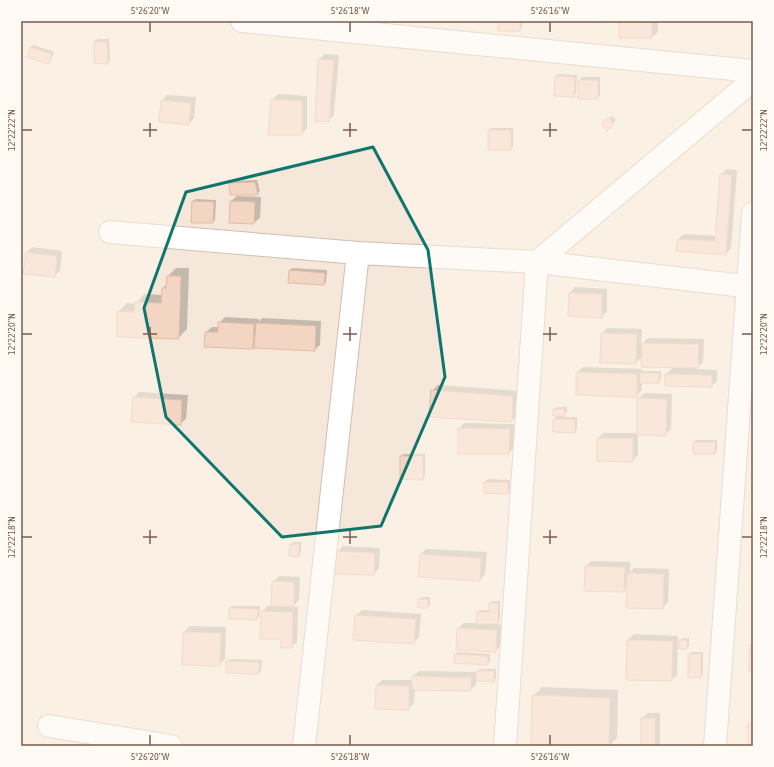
<svg xmlns="http://www.w3.org/2000/svg" width="774" height="767" viewBox="0 0 774 767" font-family="'Asap Condensed',sans-serif">
	<rect width="100%" height="100%" fill="#fdf6ec"/>
	<path fill="#f5e8da" d="M21,21h732v725h-732z"/>
	<path fill="#0003" d="M499,21h23v6l-2,3z
		M620,21h38v11l-6,5z
		M98,39h11l1,21 -2,3 -13,-22z
		M33,45l21,7 -3,8 -2,2 -19,-14z
		M324,54l15,1 -5,60 -6,6 -9,-61z
		M558,74l19,1 -1,18 -3,3 -17,-20z
		M582,77h18v18l-3,3 -18,-18z
		M278,94l29,2v32l-5,6 -30,-34z
		M167,95l29,2 -2,21 -5,6 -28,-23z
		M612,116l4,4 -9,9 -5,-5z
		M491,128h22v19l-3,2 -21,-18z
		M726,169l11,1 -6,78 -5,6 -48,-15 6,-5 32,2 5,-61z
		M257,180l3,11 -3,3 -27,-11 2,-2z
		M237,196l24,1 -1,21 -6,5 -23,-22z
		M196,199l20,1 -1,20 -2,2 -20,-21z
		M32,247l30,4 -2,20 -6,5 -27,-24z
		M176,268h13l-2,61 -9,9 -60,-26 9,-9 9,1 8,-10 19,1v-7l4,-4 1,-8z
		M292,268l35,2 -1,12 -2,2 -34,-13z
		M575,287l32,2v22l-6,6 -31,-24z
		M225,317l34,2v3l3,-4 59,3 -1,24 -6,5 -58,-5 -3,3 -47,-16 6,-5h7v-4z
		M607,328l35,1 -1,16 7,-7 56,1 -1,23 -7,7 21,1v11l-6,5 -45,-12 8,-7 -31,-11 -8,7 -33,-29z
		M583,367l59,2v2h19v9l-3,2h-16v8l-6,6 -59,-24z
		M438,385l81,6 -2,25 -6,5 -79,-30z
		M139,392l49,3 -2,24 -6,5 -46,-26z
		M644,393l28,1 -1,35 -6,6 -27,-1v21l-6,6 -34,-23 6,-5h34v-34z
		M557,407h10v5l-4,5h14v12l-2,3 -21,-1v-12l4,-4 -4,-6z
		M464,423l51,1 -1,24 -5,5 -50,-24z
		M696,440h21v10l-2,3 -21,-11z
		M404,454h21v22l-3,3 -21,-23z
		M488,479l22,1v10l-3,3 -22,-1v-10z
		M293,542h8v11l-3,3 -7,-11z
		M343,546l37,2 -1,20 -5,6 -37,-22z
		M426,549l61,3 -2,22 -5,6 -59,-26z
		M591,561l39,1v10l4,-4 35,1 -1,33 -5,6 -35,-21 -4,4 -38,-25z
		M279,576l21,1 -1,23 -7,7h6l-1,35 -6,5 -9,-9 -20,-26 5,-6h5l1,-24z
		M422,597h8v8l-2,2 -9,-8z
		M493,601h7v19l-4,4 6,1 -1,20 -5,6 -38,-23 6,-5h13l1,-11 2,-2h10v-7z
		M232,606h28l-1,11 -2,2 -27,-11z
		M362,610l59,4 -2,23 -5,6 -58,-27z
		M190,626l36,1 -1,32 -6,6 -36,-1 1,-32z
		M634,634l44,2 -1,39 -6,5 -43,-40z
		M683,638h6v8l-2,2 -8,-6z
		M458,652l32,2v7l-3,2 -32,-8z
		M692,652h11v22l-3,3 -11,-23z
		M230,659l32,1 -1,11 -2,2 -32,-11z
		M480,669h16v9l-3,3 -17,-1v5l-6,5 -55,-1 -1,14 -5,6 -32,-24 5,-5h31v-4l6,-5 58,1z
		M542,687l76,3 -1,48 -8,8 -77,-2 1,-48z
		M648,713h12v33h-18v-28z"/>
	<path fill="#f3d5c3" stroke="#e6bba3" d="M498,21h22v10h-22z
		M619,21h33v17h-33z
		M94,41l13,1 1,22 -14,-1z
		M30,47l22,7 -3,10 -22,-7z
		M318,59l16,1 -5,62 -14,-1z
		M555,76l20,1 -1,20 -20,-1z
		M578,80h20v19h-20z
		M271,99l31,2v34h-34z
		M161,100l30,3 -2,22 -30,-3z
		M609,117l5,7 -7,7 -6,-7z
		M488,130h23v20h-23z
		M720,174l12,1 -6,80 -50,-4 2,-12 37,2z
		M255,182l3,13h-28l-1,-12z
		M192,201l22,1 -1,21h-22z
		M230,201l25,1 -1,22 -25,-1z
		M26,252l31,4 -2,21 -32,-3z
		M289,270l36,3 -1,12 -36,-2z
		M167,276h14l-2,63 -62,-2v-26l17,1 1,-10 26,1 1,-15h4z
		M569,293l33,1v24l-34,-2z
		M218,322l36,2 -1,25 -49,-2 1,-15h13z
		M256,323l60,3 -1,25 -61,-3z
		M601,333l36,1 -1,30 -36,-1z
		M642,343l57,1 -1,24 -57,-1z
		M576,372l61,2v23l-61,-2z
		M640,373h19v10h-20z
		M665,374l47,1v12l-47,-1z
		M431,390l82,6 -1,26 -83,-5z
		M133,397l49,3 -1,25 -50,-3z
		M637,398l30,1 -1,37 -29,-1z
		M553,409h12v7h-12z
		M553,419h22v14l-22,-1z
		M458,428l52,1 -1,25h-51z
		M597,438h36v24l-36,-1z
		M693,442h22v12h-22z
		M400,456h23v24l-23,-1z
		M484,482h24v12l-24,-1z
		M290,544h9v13l-10,-1z
		M336,551l39,2 -1,22 -39,-1z
		M420,554l61,4 -1,23 -62,-4z
		M585,566l40,1 -1,25 -40,-1z
		M627,573l37,1 -1,35 -37,-1z
		M272,581l22,1v25l-23,-1z
		M418,599h10v9h-10z
		M489,603h9v21h-22l1,-12h12z
		M229,608l29,1 -1,11 -28,-1z
		M261,611l32,1 -1,36h-11v-9h-21z
		M355,615l61,4 -2,25 -61,-4z
		M457,628l40,2 -1,22 -40,-2z
		M183,632l38,1 -1,33 -38,-1z
		M627,640l46,1 -1,40 -46,-1z
		M679,640h8v9h-8z
		M750,644h3v27h-4z
		M454,654l34,2v9l-34,-2z
		M688,654h13v24l-13,-1z
		M226,661l33,1v12l-33,-1z
		M476,671h18v11l-18,-1z
		M412,676l59,2v13l-59,-1z
		M376,685l33,1v24l-34,-1z
		M532,695l78,3 -1,48 -78,-1z
		M641,718h14v28h-14z
		M748,724h5v22h-5z"/>
	<g fill="none" stroke-linecap="round" stroke-linejoin="round">
		<g stroke="#d1beb0" stroke-width="24">
			<path id="minor" d="M242,21l511,50
				M110,232l248,21 179,9 216,25
				M49,726l122,20
				M304,746l54,-493
				M505,746l32,-484 216,-182
				M715,746l38,-533"/>
		</g>
		<use href="#minor" stroke="#fff" stroke-width="22"/>
	</g>
	<path d="M0 0H774V767H0ZM373,147l55,103 17,127 -64,149 -99,11 -116,-120 -22,-109 42,-116z" fill="#fdf6ec" fill-opacity=".55" fill-rule="evenodd"/>
	<path fill="none" stroke="#0f766e" stroke-width="3" stroke-linejoin="round" d="M373,147l55,103 17,127 -64,149 -99,11 -116,-120 -22,-109 42,-116z"/>
	<path fill="none" stroke="#7a5c4d" stroke-width="1.5" d="M150,22v10M350,22v10M550,22v10M150,123v14M350,123v14M550,123v14M22,130h10M143,130h14M343,130h14M543,130h14M742,130h10M150,327v14M350,327v14M550,327v14M22,334h10M143,334h14M343,334h14M543,334h14M742,334h10M150,530v14M350,530v14M550,530v14M22,537h10M143,537h14M343,537h14M543,537h14M742,537h10M150,735v10M350,735v10M550,735v10"/>
	<rect width="774" height="767" fill="none" stroke="#fffaf3" stroke-width="44"/>
	<rect x="22" y="22" width="730" height="723" fill="none" stroke="#7a5c4d" stroke-width="1.5"/>
	<g font-size="10" text-anchor="middle" fill="#7a5c4d">
		<text x="150" y="14">5°26'20"W</text>
		<text x="350" y="14">5°26'18"W</text>
		<text x="550" y="14">5°26'16"W</text>
		<text transform="translate(11 130) rotate(-90)" y="4">12°22'22"N</text>
		<text transform="translate(763 130) rotate(-90)" y="4">12°22'22"N</text>
		<text transform="translate(11 334) rotate(-90)" y="4">12°22'20"N</text>
		<text transform="translate(763 334) rotate(-90)" y="4">12°22'20"N</text>
		<text transform="translate(11 537) rotate(-90)" y="4">12°22'18"N</text>
		<text transform="translate(763 537) rotate(-90)" y="4">12°22'18"N</text>
		<text x="150" y="760">5°26'20"W</text>
		<text x="350" y="760">5°26'18"W</text>
		<text x="550" y="760">5°26'16"W</text>
	</g>
</svg>
